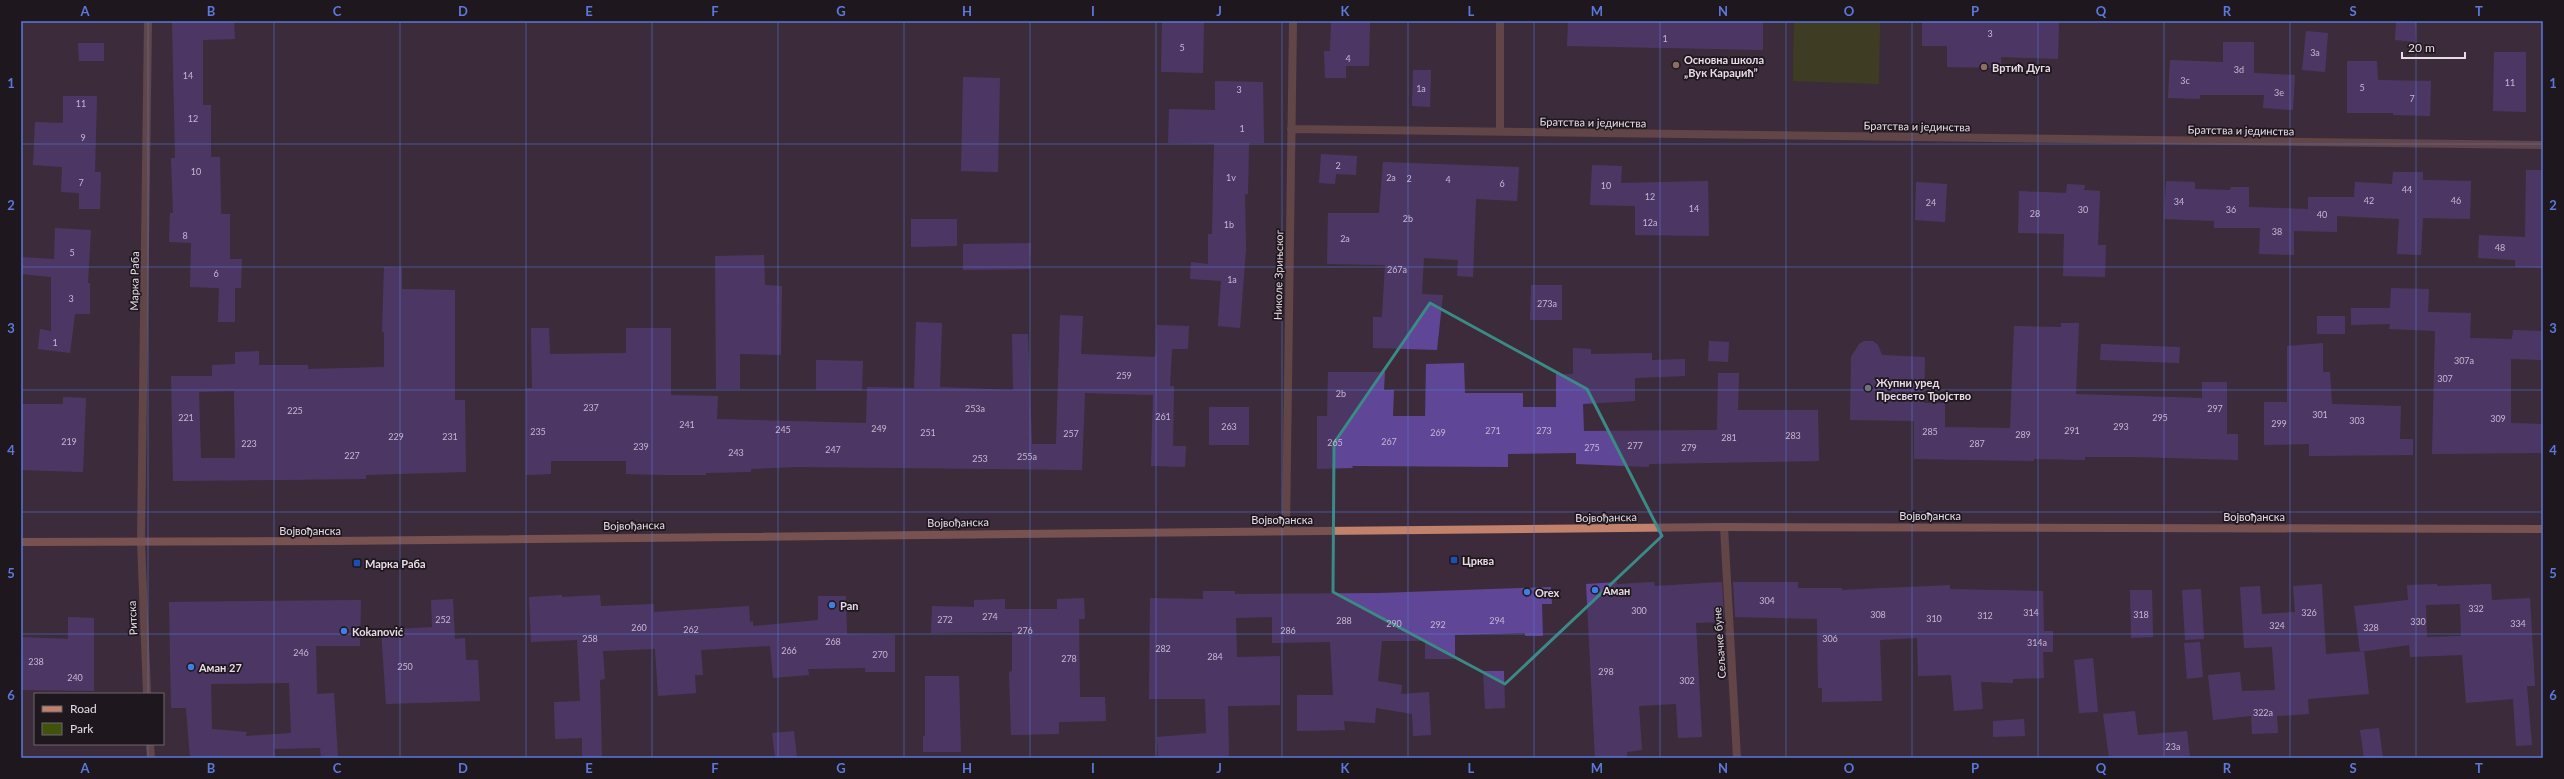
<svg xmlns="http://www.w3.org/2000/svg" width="2564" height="779" viewBox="0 0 2564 779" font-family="Lato,sans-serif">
	<rect width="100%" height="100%" fill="#3d2b3b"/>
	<path fill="#41520a" d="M1794,21h86l-1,63 -86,-3z"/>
	<path fill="#5f4697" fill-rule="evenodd" d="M172,21h62l1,18 -32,1v65h8v52h9l1,57h9v45h12l-1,29h-6v34h-17l1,-34 -29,-1 1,-44 -22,-1 1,-29h3l-2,-55h4z
		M1162,21h42l-1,52 -42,-1z
		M1331,21h39l-1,45h-23v12h-21l-1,-27h6z
		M1568,21h195v29l-196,-4z
		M1922,21h137l-1,38 -57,-2v11l-54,-1v-21h-25z
		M2396,21h20l-1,21 -20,-2z
		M2306,31l22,2 -3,39 -23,-2z
		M2223,42h31v31l41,2 -2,35 -30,-2 1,-13h-64v4l-32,-1 2,-38 53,2z
		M78,43h26v18h-25z
		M2494,52h32v60l-33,-1z
		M2347,61h30l1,19 53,1 -1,35 -37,-1v-2h-46z
		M1413,70h18l-1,37 -18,-1z
		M963,77l37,1 -2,94 -37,-1z
		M1215,81l48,1 1,61h-15l-1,51h-3l1,55 -6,79 -22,-2 3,-45 -31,-2 1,-17 17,2v-30h4l2,-90 -46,-1 1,-34 46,1z
		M63,96h34l-2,76h6l-1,37h-21v-16l-18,-1 1,-25 -29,-2 2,-43 28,1z
		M1321,154l36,2 -1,19 -20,-1 -1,10 -16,-1z
		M1383,162l136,5 -2,34 -41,-2 -3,78 -16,-1 1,-16 -34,-2 -2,36 21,1 -6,55 -64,-2v-31h9l3,-52 -58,-1 1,-51h51z
		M1592,165l30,1 -1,17 87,-2 1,55 -74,-1v-29l-45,-1z
		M2526,170h17v98l-28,-1v-7l-37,-2 1,-23 46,2z
		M2393,172h30v8l48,1 -1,38 -47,-1 -2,37 -24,-1 2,-35 -62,-3v16l-43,-1v24l-35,-1 1,-26h-46v-7l-50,-2 2,-38 29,1v7l35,1 1,-3h18v20l59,2v-12h46l1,-15 37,2z
		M1916,182l31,2 -2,38 -30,-2z
		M2067,184l18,1 -1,5 16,1 -2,54h8l-1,32 -42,-1 1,-42 -46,-1 1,-42 47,2z
		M911,219h46v27l-46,1z
		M55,228l36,2 -3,53h2v31h-15l-5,39 -32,-4 2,-20 11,2v-54l-30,-3v-17l33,2z
		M1031,243l-1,26 -67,1v-26z
		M764,255l1,30 17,1 -1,69 -41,-1v35h-24l-1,-133z
		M384,267l18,1v21l53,1v110h10l1,72 -100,3v4l-193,2 -2,-105h41v-11l23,-1v-12l24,-1v14h49v4l76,-2v-35h-2zM234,391l1,67h-34l-2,-66z
		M1531,285h31v35h-32z
		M2391,288l38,1 -1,23 43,1 -1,25 42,1 1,-9 30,1v29l-32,-1v64l32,1v29l-111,1 3,-123 -46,-2 1,-5 -39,1v-17h39z
		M1060,315l23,1 -2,38 73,3 2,-3 1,-29 32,1 -1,23h-16l-2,37h4l-1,60h13l-1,21 -34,-1 2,-71 -68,-2 -3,77 -285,-3 -46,2v3l-45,1v2h-40l-40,-1v-13h-75v13l-25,1v-87h6l-1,-60h18l1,26 76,-1v-25h45v67l47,1 -1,23 149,4 1,-36 47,1 2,-66 26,1 -2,64 73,3 -1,-56h16l4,110h24z
		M2317,316h28v18h-28z
		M2061,323h18l-3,71 126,4v-16h25v52h11v26l-102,-3h-51v3l-51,-1v2l-120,-2v-38l-64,-1 1,-63 8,-13 5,-3h9l5,4 4,10 43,2 -1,46h21v24l65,1 4,-102 47,1z
		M1709,341l20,1 -1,20 -20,-1z
		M2323,343v29h7l2,32 69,2 -1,33h13v16l-104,1v-12l-45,1v-43h23v-56z
		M2101,344l79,3 -1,16 -79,-3z
		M1573,348l18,1v5l61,-1v7l33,-1v17l-50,2v23l-52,3 1,27 133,-1 1,-57h21l-1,37h80l1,51 -170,3v3l-73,-3v-11l-68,1v13l-156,-1 1,2 -36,1v-53h10l1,-44h57l-1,18h10l-1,26h32l1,-52 38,-1 1,30h58v14h33v-33h17z
		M816,360l47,1 -1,29h-46z
		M63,397l23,1 -3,74 -62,-2v-66h42z
		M1209,407h40v38h-40z
		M1617,582v2l37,-2 1,4 67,-4 2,35h-5v5l-23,1 6,114 -24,1 -2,-34 -37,2 3,44 -15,2v6h-32l-9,-174z
		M1733,582h65v6h44v2l108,-5v4l93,2 1,40h9v21h-10l1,26 -31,1v4l-32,-1 2,27 -29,2 -3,-36 -33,1 -1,-38 -37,2 2,61 -60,1v-14h-4l-1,-69 -82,-2z
		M2322,584l4,70 38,-3 5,43 -61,5 1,15 -32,2 1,17 -26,1 -1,-18 -38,4 -5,-45 32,-3 2,19 33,-1 -3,-43 -28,1 -4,-61 20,-1 2,28 33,-2 -2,-26z
		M2437,584v2l54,-2 1,16 38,-2 5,88h-8l5,59 -16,1 -3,-47 -47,4 -4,-48 -52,2 -1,-12 -49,7 -6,-46 54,-6 -1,-15zM2460,604l1,32 -34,1 -1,-32z
		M1551,587l1,17h-10l1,32h-18v-3l-70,2v24h-30v-18h-43l-4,40 24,4 -1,9 28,-2 2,43 -18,1 -1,-22 -36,-6 -1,15 -31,-2 1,9 -48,1v-36h36l-3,-53 -58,1v-26l-36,1 1,39 43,-1v49l-52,1 1,52h-71l-1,-21 49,-4 -1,-34h-56l1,-101 53,1v-8h32v3l144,-1z
		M2201,589l3,50 -19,1 -3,-50z
		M2130,590h22l1,47 -22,1z
		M562,595v2l38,-2 1,11 53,-2v8l95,-6 1,16 3,-1v5l65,-6v-24h28l1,38 48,1v37h-30v-4l-57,1 1,6 -36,3 -3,-32 -69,4 2,25h-8l1,18 -38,3 -3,-47 -52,2 2,28 -5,1 2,78h-20v-20l-27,1 -1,-37 26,-1 -3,-61 -46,2 -2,-45z
		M1084,598l1,21h-6l1,78h25l1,24 -47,1v12l-48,1 -2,-63 3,-1v-39l-81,1 1,-27 42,1v-7l31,-1v10h52v-10z
		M453,599l2,40 10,-1 1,22h12l2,41 -94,3 -5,-74 51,-3 -1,-27z
		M361,600l-1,46h-44l1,48 17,-1 4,65h-17l-1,-10 -46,1 1,9h-85l-4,-50h-15l-2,-106zM289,683l2,50 -45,3 1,-4 -35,-3 -1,-45z
		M68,617l26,1v73l-73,-1 2,-53 45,2z
		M2200,642l3,35 -16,2 -3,-36z
		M2093,658l5,54 -19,1 -5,-53z
		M1483,671h21l1,37 -20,1z
		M925,676h34l2,76h-38v-16h2z
		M2135,711l3,24 49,-4 3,27h-81l-6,-44z
		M2024,719l1,17 -32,1v-16z
		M2379,728l4,30h-19l-4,-28z
		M794,731l3,27h-22l-3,-25z"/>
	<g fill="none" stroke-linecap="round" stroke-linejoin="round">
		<path stroke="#8e6558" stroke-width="8" d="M1500,131v-110"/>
		<path stroke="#8e6558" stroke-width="8" d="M1291,129l1252,16
			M1724,527l13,231
			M1286,530l7,-509
			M147,694l-6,-153 7,-520
			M150,744l1,14"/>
		<path stroke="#c2816b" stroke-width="8" d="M21,542l310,-1 1393,-14 819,2"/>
	</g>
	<path d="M0 0H2564V779H0ZM1430,303l157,86 75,147 -157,148 -172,-92 1,-149z" fill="#3d2b3b" fill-opacity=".55" fill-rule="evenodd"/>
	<path fill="none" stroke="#3a8a86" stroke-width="3" stroke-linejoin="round" d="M1430,303l157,86 75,147 -157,148 -172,-92 1,-149z"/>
	<path fill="none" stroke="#5a79dc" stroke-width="1" stroke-opacity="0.55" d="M148,21v673M274,21v737M400,21v737M526,21v737M652,21v737M778,21v737M904,21v737M1030,21v737M1156,21v737M1282,21v737M1408,21v737M1534,21v737M1660,21v737M1786,21v737M1912,21v737M2038,21v737M2164,21v737M2290,21v737M2416,21v737M21,144h2522M21,267h2522M21,390h2522M21,512h2522M21,634h2522M148,744v14"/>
	<g fill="#8d6e63" stroke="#1f171e" stroke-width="1.5">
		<circle cx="1676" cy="65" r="4"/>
		<circle cx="1984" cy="67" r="4"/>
	</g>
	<circle fill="#6b7280" stroke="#1f171e" stroke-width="1.5" cx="1868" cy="388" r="4"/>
	<g fill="#1a4fb4" stroke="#1f171e" stroke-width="1.5">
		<rect x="1450" y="556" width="8" height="8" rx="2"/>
		<rect x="353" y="559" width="8" height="8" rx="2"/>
	</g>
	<g fill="#3f7fe0" stroke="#1f171e" stroke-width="1.5">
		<circle cx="1595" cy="590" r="4"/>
		<circle cx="1527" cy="592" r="4"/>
		<circle cx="832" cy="605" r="4"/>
		<circle cx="344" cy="631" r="4"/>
		<circle cx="191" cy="667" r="4"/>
	</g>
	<g text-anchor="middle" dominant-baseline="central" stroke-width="3.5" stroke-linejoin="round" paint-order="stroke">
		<g font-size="9" fill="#c5b6d2">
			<text x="1990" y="33">3</text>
			<text x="1665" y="38">1</text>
			<text x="1182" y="47">5</text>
			<text x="2315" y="52">3a</text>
			<text x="1348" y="58">4</text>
			<text x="2239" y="69">3d</text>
			<text x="188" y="75">14</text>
			<text x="2185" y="80">3c</text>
			<text x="2510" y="82">11</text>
			<text x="2362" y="87">5</text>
			<text x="1421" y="88">1a</text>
			<text x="1239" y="89">3</text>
			<text x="2279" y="92">3e</text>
			<text x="2412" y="98">7</text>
			<text x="81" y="103">11</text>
			<text x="193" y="118">12</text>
			<text x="1242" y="128">1</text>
			<text x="83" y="137">9</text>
			<text x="1338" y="165">2</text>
			<text x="196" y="171">10</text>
			<text x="1231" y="177">1v</text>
			<text x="1391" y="177">2a</text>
			<text x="1409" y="178">2</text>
			<text x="1448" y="179">4</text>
			<text x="81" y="182">7</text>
			<text x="1502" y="183">6</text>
			<text x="1606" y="185">10</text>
			<text x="2407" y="189">44</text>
			<text x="1650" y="196">12</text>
			<text x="2369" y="200">42</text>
			<text x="2456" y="200">46</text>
			<text x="2179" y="201">34</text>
			<text x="1931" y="202">24</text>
			<text x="1694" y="208">14</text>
			<text x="2083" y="209">30</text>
			<text x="2231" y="209">36</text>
			<text x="2035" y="213">28</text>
			<text x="2322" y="214">40</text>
			<text x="1408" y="218">2b</text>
			<text x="1650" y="222">12a</text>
			<text x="1229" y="224">1b</text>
			<text x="2277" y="231">38</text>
			<text x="185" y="235">8</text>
			<text x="1345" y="238">2a</text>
			<text x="2500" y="247">48</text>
			<text x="72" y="252">5</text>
			<text x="1397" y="269">267a</text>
			<text x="216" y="273">6</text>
			<text x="1232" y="279">1a</text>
			<text x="71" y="298">3</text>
			<text x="1547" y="303">273a</text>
			<text x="55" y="342">1</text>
			<text x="2464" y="360">307a</text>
			<text x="1124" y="375">259</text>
			<text x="2445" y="378">307</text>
			<text x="1341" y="393">2b</text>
			<text x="591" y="407">237</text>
			<text x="975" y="408">253a</text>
			<text x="2215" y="408">297</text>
			<text x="295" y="410">225</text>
			<text x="2320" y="414">301</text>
			<text x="1163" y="416">261</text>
			<text x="186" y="417">221</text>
			<text x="2160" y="417">295</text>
			<text x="2498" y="418">309</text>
			<text x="2357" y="420">303</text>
			<text x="2279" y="423">299</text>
			<text x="687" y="424">241</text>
			<text x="1229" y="426">263</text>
			<text x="2121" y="426">293</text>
			<text x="879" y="428">249</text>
			<text x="783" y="429">245</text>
			<text x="1493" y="430">271</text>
			<text x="1544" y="430">273</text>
			<text x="2072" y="430">291</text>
			<text x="538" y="431">235</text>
			<text x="1930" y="431">285</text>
			<text x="928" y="432">251</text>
			<text x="1438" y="432">269</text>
			<text x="1071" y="433">257</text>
			<text x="2023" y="434">289</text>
			<text x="1793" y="435">283</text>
			<text x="396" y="436">229</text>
			<text x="450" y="436">231</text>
			<text x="1729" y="437">281</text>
			<text x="69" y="441">219</text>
			<text x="1389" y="441">267</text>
			<text x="1335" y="442">265</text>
			<text x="249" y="443">223</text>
			<text x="1977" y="443">287</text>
			<text x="1635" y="445">277</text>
			<text x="641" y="446">239</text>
			<text x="1592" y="447">275</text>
			<text x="1689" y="447">279</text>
			<text x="833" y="449">247</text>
			<text x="736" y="452">243</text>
			<text x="352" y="455">227</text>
			<text x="1027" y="456">255a</text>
			<text x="980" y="458">253</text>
			<text x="1767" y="600">304</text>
			<text x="2476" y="608">332</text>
			<text x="1639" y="610">300</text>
			<text x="2031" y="612">314</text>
			<text x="2309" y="612">326</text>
			<text x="1878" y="614">308</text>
			<text x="2141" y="614">318</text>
			<text x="1985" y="615">312</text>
			<text x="990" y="616">274</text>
			<text x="1934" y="618">310</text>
			<text x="443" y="619">252</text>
			<text x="945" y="619">272</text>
			<text x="1344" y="620">288</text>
			<text x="1497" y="620">294</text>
			<text x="2418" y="621">330</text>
			<text x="1394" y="623">290</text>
			<text x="2518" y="623">334</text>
			<text x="1438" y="624">292</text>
			<text x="2277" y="625">324</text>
			<text x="639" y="627">260</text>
			<text x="2371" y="627">328</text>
			<text x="691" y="629">262</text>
			<text x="1025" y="630">276</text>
			<text x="1288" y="630">286</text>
			<text x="590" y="638">258</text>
			<text x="1830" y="638">306</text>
			<text x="833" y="641">268</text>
			<text x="2037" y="642">314a</text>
			<text x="1163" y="648">282</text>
			<text x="789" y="650">266</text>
			<text x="301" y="652">246</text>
			<text x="880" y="654">270</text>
			<text x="1215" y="656">284</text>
			<text x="1069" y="658">278</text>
			<text x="36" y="661">238</text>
			<text x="405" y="666">250</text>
			<text x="1606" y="671">298</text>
			<text x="75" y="677">240</text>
			<text x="1687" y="680">302</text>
			<text x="2263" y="712">322a</text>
			<text x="2173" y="746">23a</text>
		</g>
		<g font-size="11" font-weight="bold" fill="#e7dce6" stroke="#1f171e" text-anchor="start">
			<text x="1684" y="59">Основна школа<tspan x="1684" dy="13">„Вук Караџић”</tspan></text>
			<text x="1992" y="67">Вртић Дуга</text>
			<text x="1876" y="382">Жупни уред<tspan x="1876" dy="13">Пресвето Тројство</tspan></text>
			<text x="1462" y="560">Црква</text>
			<text x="365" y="563">Марка Раба</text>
			<text x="1603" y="590">Аман</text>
			<text x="1535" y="592">Orex</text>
			<text x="840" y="605">Pan</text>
			<text x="352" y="631">Kokanović</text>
			<text x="199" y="667">Аман 27</text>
		</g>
		<g font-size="11" fill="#e7dce6" stroke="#1f171e">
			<text transform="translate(1593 122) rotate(1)">Братства и јединства</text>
			<text transform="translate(1917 126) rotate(1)">Братства и јединства</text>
			<text transform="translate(2241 130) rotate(1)">Братства и јединства</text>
			<text transform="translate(1278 275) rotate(-89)">Николе Зрињског</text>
			<text transform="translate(134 281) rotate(-89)">Марка Раба</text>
			<text x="1930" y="515">Војвођанска</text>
			<text x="2254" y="516">Војвођанска</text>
			<text transform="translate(1606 517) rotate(-1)">Војвођанска</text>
			<text x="1282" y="519">Војвођанска</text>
			<text transform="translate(958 522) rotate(-1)">Војвођанска</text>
			<text transform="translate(634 525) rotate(-1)">Војвођанска</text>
			<text x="310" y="530">Војвођанска</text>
			<text transform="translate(132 618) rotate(-93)">Ритска</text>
			<text transform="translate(1719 643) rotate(-94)">Сељачке буне</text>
		</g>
	</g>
	<rect width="2564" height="779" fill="none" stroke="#1f171e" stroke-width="44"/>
	<rect x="34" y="693" width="130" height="52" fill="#1f171e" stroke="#6f666e"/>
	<rect x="42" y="706" width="20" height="6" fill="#c2816b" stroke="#6f666e"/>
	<text x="70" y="713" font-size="12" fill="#e7dce6">Road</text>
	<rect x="42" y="723" width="20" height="12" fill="#41520a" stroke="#6f666e"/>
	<text x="70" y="733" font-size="12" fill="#e7dce6">Park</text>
	<path d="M2402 52v6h63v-6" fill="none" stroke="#e7dce6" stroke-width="2"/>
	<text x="2408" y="52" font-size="12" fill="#e7dce6" stroke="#1f171e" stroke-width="3" paint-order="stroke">20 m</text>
	<rect x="22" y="22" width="2520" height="735" fill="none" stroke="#5a79dc" stroke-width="1.5"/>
	<g font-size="13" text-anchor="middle" font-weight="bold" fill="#5a79dc">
		<text x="85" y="16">A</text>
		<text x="211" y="16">B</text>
		<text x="337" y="16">C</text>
		<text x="463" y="16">D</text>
		<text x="589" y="16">E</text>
		<text x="715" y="16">F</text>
		<text x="841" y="16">G</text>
		<text x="967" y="16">H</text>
		<text x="1093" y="16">I</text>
		<text x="1219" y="16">J</text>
		<text x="1345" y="16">K</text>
		<text x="1471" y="16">L</text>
		<text x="1597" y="16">M</text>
		<text x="1723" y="16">N</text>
		<text x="1849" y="16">O</text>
		<text x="1975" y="16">P</text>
		<text x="2101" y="16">Q</text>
		<text x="2227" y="16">R</text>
		<text x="2353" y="16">S</text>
		<text x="2479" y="16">T</text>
		<text x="11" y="88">1</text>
		<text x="2553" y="88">1</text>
		<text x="11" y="210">2</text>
		<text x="2553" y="210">2</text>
		<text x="11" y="333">3</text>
		<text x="2553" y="333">3</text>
		<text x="11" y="455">4</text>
		<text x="2553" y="455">4</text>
		<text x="11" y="578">5</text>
		<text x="2553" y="578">5</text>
		<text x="11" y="700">6</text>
		<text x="2553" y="700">6</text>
		<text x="85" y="773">A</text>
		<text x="211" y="773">B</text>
		<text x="337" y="773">C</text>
		<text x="463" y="773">D</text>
		<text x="589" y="773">E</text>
		<text x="715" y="773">F</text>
		<text x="841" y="773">G</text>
		<text x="967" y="773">H</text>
		<text x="1093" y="773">I</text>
		<text x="1219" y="773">J</text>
		<text x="1345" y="773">K</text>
		<text x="1471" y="773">L</text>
		<text x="1597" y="773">M</text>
		<text x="1723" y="773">N</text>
		<text x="1849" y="773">O</text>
		<text x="1975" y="773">P</text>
		<text x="2101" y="773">Q</text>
		<text x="2227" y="773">R</text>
		<text x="2353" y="773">S</text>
		<text x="2479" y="773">T</text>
	</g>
</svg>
